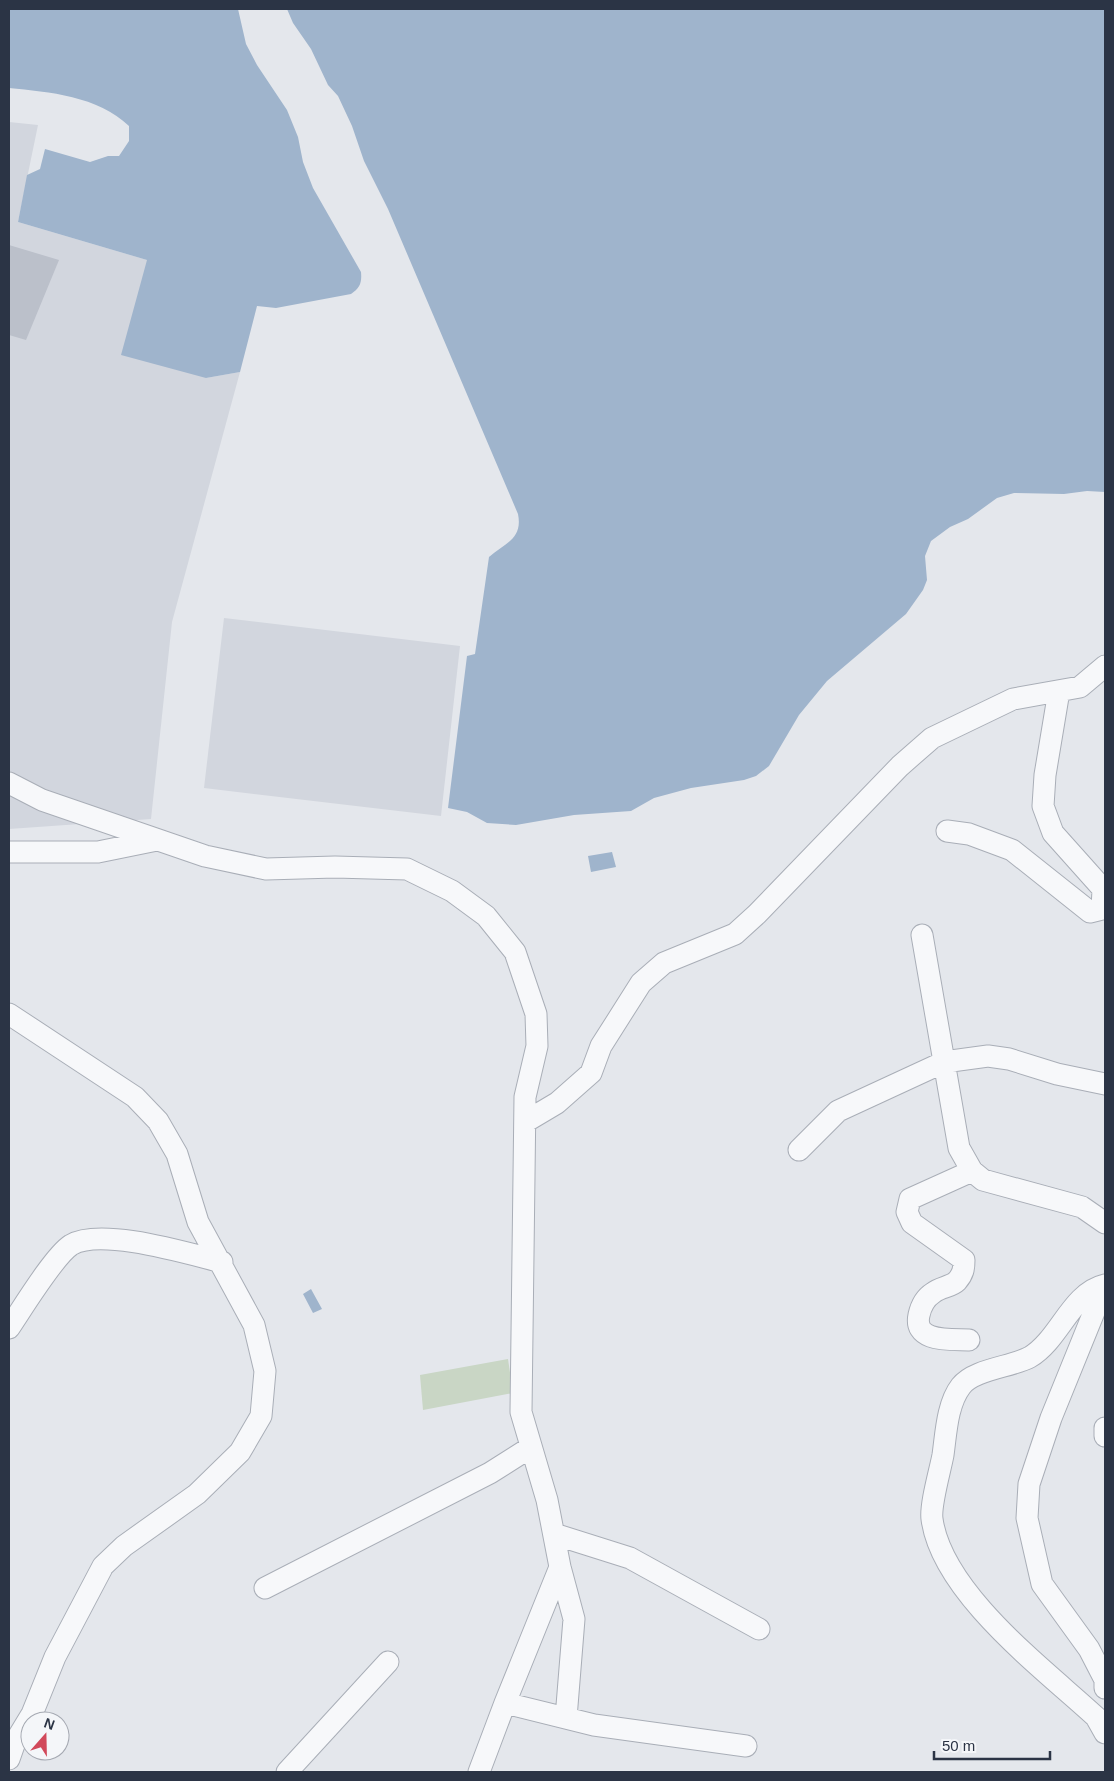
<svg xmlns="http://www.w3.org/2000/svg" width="1114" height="1781" viewBox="0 0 1114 1781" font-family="Arial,sans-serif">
	<rect width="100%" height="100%" fill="#e4e7ec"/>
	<path fill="#d2d6de" d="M9,122l29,3 -20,97 129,38 59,118 34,-6 -68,250 -21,197 -142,10z
		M224,618l236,28 -19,170 -237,-28z"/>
	<path fill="#c9d6c5" d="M508,1359l5,34 -90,17 -3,-35z"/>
	<path fill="#9fb4cc" d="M9,9h229l8,35 11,21 30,45 11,27 5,25 10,26 48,84c1,11 -1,16 -10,22l-75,14 -19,-2 -17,66 -34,6 -85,-23 26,-95 -129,-38 9,-47 13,-6 5,-20 45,13 18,-6h11l10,-15v-15c-31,-30 -80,-34 -120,-38z
		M287,9h818v483l-18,-1 -23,3 -50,-1 -17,5 -29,21 -18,8 -19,14 -6,15 2,24 -4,10 -17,24 -79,67 -28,34 -30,51 -13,10 -12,4 -53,8 -37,10 -23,13 -57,4 -58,10 -29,-2 -20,-11 -19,-4 19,-152 8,-2 14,-97c16,-14 34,-18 29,-43l-130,-305 -24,-48 -12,-35 -14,-30 -10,-11 -17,-36 -18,-26z
		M612,852l4,15 -25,5 -3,-16z
		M311,1289l11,20 -9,4 -10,-19z"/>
	<path fill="#bbc0ca" d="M9,245l50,15 -33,80 -17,-5z"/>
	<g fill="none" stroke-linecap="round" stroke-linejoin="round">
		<g stroke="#a9aeb7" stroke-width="23">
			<path id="minor" d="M9,783l33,17 163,56 61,13 69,-2 72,2 45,22 34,25 29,36 21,62 1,32 -12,51 -4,315 26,88 13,67 14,52 -8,99
				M947,831l22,3 43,16 78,62 12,-3 1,-20 -50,-56 -10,-27 2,-31 14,-84
				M9,852h89l59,-12
				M922,935l37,213 13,23 11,9 99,27 23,16
				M9,1014l126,83 23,24 19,33 21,68 56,103 11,46 -4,45 -21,36 -43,42 -73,52 -21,20 -48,91 -23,57 -17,28 -6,17
				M525,1122l32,-19 34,-30 10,-27 40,-63 23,-20 71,-29 22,-20 143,-148 32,-28 81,-39 67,-12 25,-21
				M799,1150l39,-39 106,-49 44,-6 21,3 48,15 48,10
				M1105,1285c-34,8 -45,54 -75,72 -18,10 -56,12 -69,29 -14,18 -15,48 -18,69 -3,16 -13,50 -11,64 10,74 112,150 164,198l9,16
				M1105,1285l-54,133 -22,66 -2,34 15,66 47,65 16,31v8
				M9,1328c13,-19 45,-72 62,-83 30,-18 118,9 151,17
				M969,1340c-18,-1 -56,3 -50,-25 2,-9 6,-17 14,-22 7,-6 18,-6 24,-12 6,-7 7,-12 7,-21l-52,-37 -5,-11 3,-13 62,-28
				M1105,1428v8
				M554,1534l76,24 129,71
				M265,1588l225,-115 41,-26
				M505,1703l89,22 152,21
				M287,1772l101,-110
				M479,1772l26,-69 55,-136"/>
		</g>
		<use href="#minor" stroke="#f7f8fa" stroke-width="21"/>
	</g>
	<rect width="1114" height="1781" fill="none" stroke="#2b3445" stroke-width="20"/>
	<g transform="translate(45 1736) rotate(20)"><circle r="24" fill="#f4f6f9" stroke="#a4a8b1"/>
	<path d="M0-4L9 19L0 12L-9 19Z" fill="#d1495b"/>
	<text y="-8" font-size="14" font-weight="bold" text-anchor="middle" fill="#2b3445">N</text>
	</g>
	<path d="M934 1751v8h116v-8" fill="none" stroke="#2b3445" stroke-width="2.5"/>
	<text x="942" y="1751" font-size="15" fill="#2b3445" stroke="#f4f6f9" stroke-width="4" paint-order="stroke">50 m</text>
</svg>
